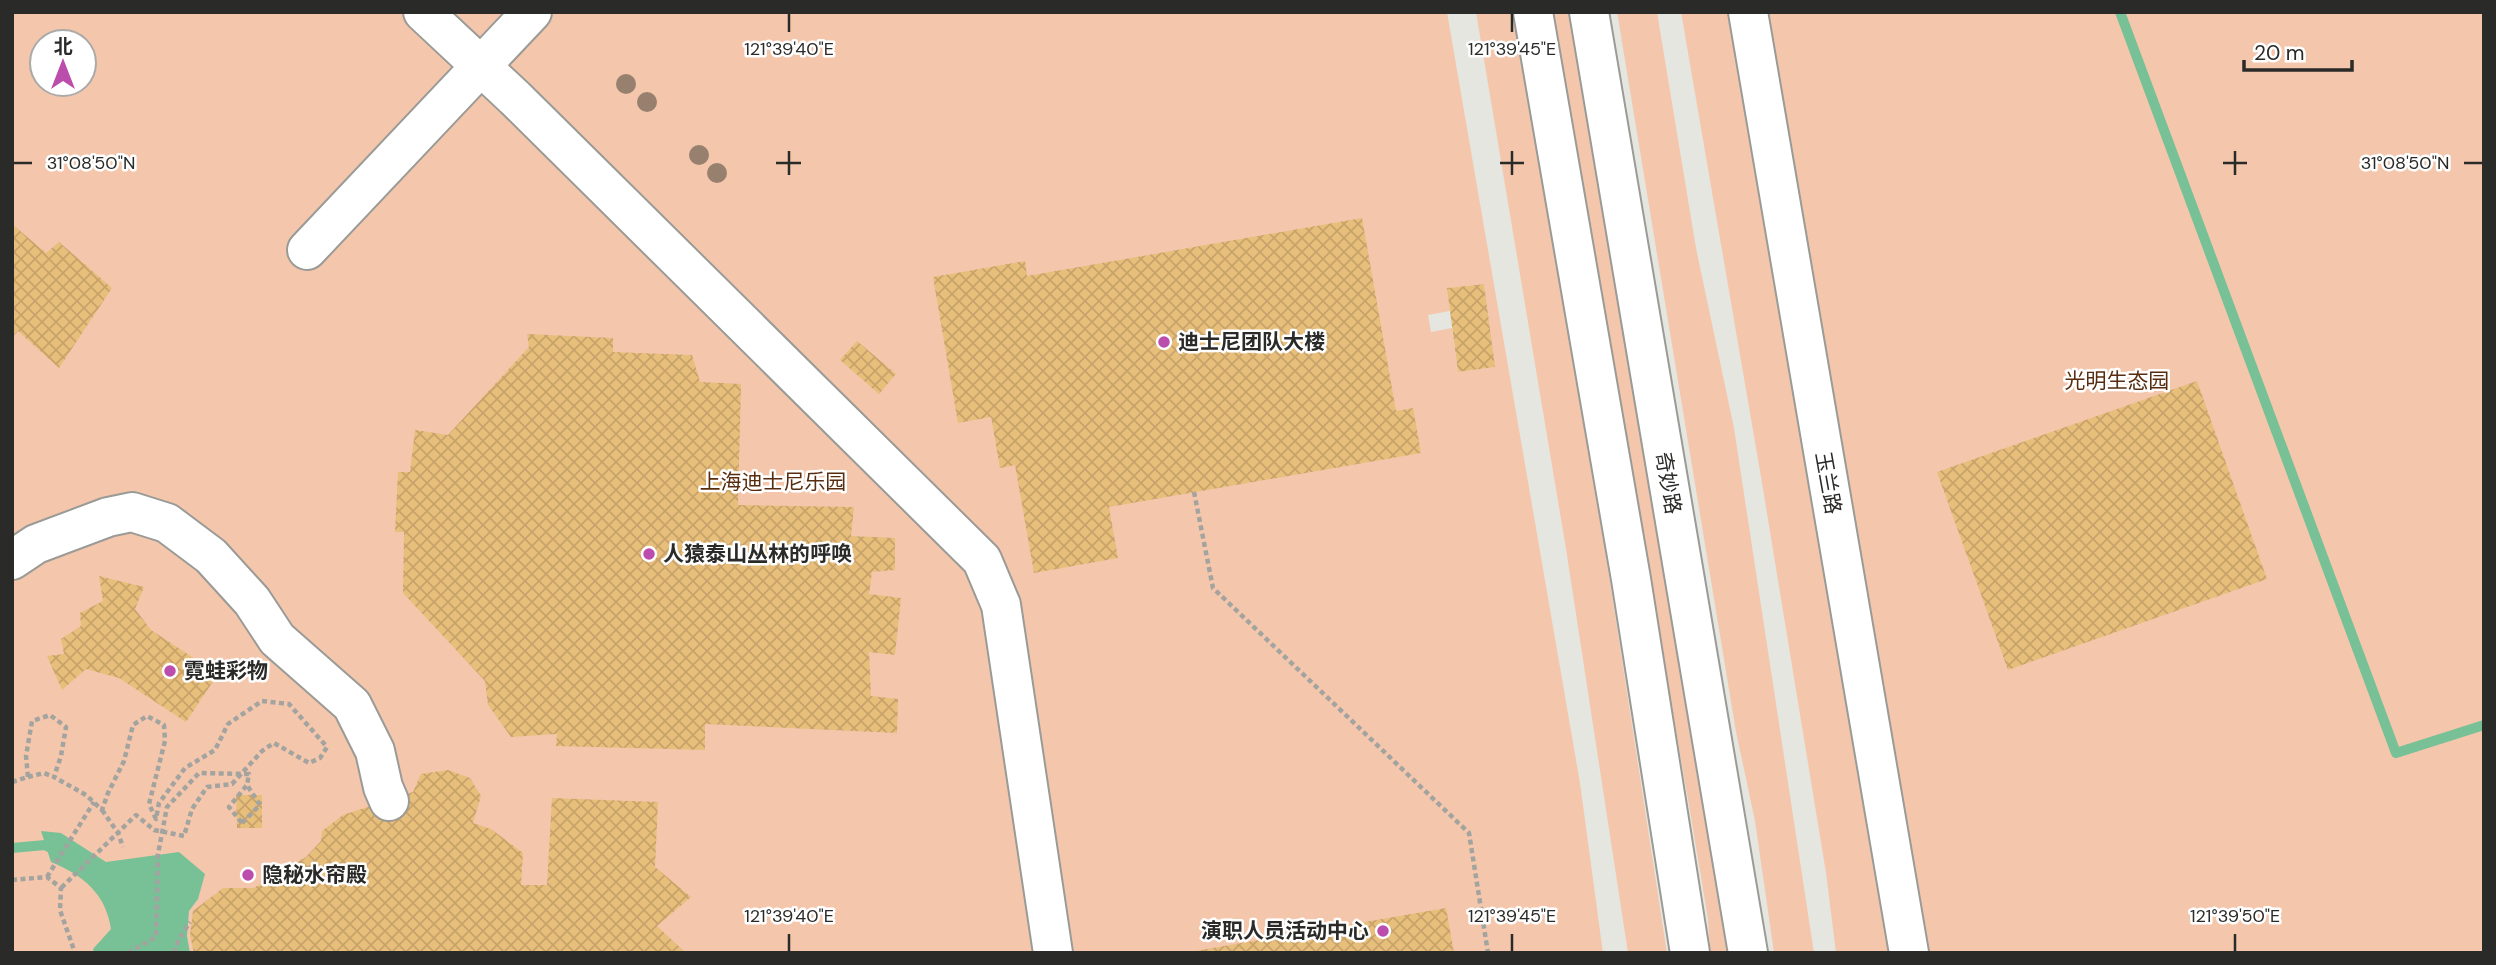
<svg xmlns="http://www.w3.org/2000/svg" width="2496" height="965" viewBox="0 0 2496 965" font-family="'DM Sans','Noto Sans SC',sans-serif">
	<defs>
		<pattern id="building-cross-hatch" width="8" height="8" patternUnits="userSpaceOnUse" patternTransform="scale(1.75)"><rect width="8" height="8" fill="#e8be7b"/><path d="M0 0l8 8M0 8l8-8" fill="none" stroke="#c7a36a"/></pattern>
	</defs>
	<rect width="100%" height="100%" fill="#e6e6e1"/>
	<path fill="#f4c7ad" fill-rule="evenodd" d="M12,12h1435l133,771 23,170h-1591zM42,42h42v42h-42zM1484,284l10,83 -36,5 -6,-44 -21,4 -3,-17 22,-4 -2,-23z
		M1476,12h37l94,550 60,391h-39l-62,-404z
		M1551,12h23l160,941h-24l-2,-34 -17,-102z
		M1617,12h40l39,236 38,180 80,525h-40l-19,-132 -19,-89z
		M1681,12h803v941h-648l-10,-80 -65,-396z"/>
	<path fill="#78c196" d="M41,831l20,2 45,29 73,-10 26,22 -7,25 -9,12 -2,25 3,17h-96l-1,-4 18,-20c-5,-35 -28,-54 -60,-67z"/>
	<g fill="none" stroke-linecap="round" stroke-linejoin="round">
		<path stroke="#78c196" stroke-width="10" d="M2120,12l276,741 88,-28
			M12,848l33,-3 12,6"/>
	</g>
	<path fill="url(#building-cross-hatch)" d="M1362,218l34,193 17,-3 8,45 -312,54 9,51 -84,15 -19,-108 -15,3 -9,-51 -33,6 -25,-146 92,-16 2,15z
		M12,224l34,29 13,-11 53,46 -53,80 -41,-37 -6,7z
		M1484,284l11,83 -37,5 -11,-84z
		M527,334l86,4v14l79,3 8,27 41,2 -3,121 116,2 -3,29 44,2v32l-23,2 -3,22 32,4 -6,57 -26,-3 2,44 27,3 -1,34 -192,-9v26l-149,-4 1,-12 -46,3 -23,-32 -3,-24 -82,-88 1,-61h-9l3,-60h12l5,-42 33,5 81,-88z
		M857,341l39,33 -17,20 -39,-34z
		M2197,381l70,198 -259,91 -71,-198z
		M99,576l45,11 -9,22 16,21 67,44 -32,48 -67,-44 -33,-9 -24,21 -15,-34 17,-2 -3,-15 20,-13 -1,-13 23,-12z
		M448,770l22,8 11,18 -8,27 18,6 32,24 -2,32h26l5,-87 106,4 -3,65 36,30 -34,29 29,27h-492l-4,-18 3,-24 30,-23h31l52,-31 15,-16 1,-10 21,-16 70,-23 8,-18z
		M236,795h26v33h-25z
		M1446,908l8,45h-258l-1,-2z"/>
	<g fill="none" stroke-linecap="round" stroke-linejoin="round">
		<g stroke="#9a9a96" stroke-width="42">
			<path id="minor" d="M423,12l92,86 467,462 19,45 52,348
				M1533,12l98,567 59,374
				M1589,12l159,941
				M1748,12l161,941
				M307,250l225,-238
				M12,560l24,-16 72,-27 24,-5 35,11 44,33 41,45 25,38 75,66 23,46 8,36 6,14"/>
		</g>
		<path stroke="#a3a39f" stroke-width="4.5" stroke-dasharray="5 3.5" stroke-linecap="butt" d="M1194,492l19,96 256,245 19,120
			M28,777l16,-4 10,4
			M12,782l16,-5 -2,-21 6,-35 18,-6 16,12 -5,29 -7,21 32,18 16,15 6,-17 16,-32 9,-36 14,-9 17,9 1,16 -16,63 7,15 3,-16 26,-35 30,-18 13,-26 34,-23 27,3 38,43 -7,11 -11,5 -35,-20 -12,8 -30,33 -25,3 -15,22 -8,27 -30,-6 -18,-15 -75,73
			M102,810l16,23 5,14
			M242,823l18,-18 -13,-20
			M47,877l47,-75
			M12,880l35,-3 14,11 -1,22 15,43
			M174,953l5,-14 11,-17"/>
		<use href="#minor" stroke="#fff" stroke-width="38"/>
		<path stroke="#a3a39f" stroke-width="4.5" stroke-dasharray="5 3.5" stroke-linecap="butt" d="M128,953l28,-16 2,-83 9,-47 32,-34 50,1 -2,11 -18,22 13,16"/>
	</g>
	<g fill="#98806e">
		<circle cx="626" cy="84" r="10"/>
		<circle cx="647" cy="102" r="10"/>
		<circle cx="699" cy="155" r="10"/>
		<circle cx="717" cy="173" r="10"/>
	</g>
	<path fill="none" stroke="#2a2a28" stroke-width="2.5" d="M789,14v18M1512,14v18M789,151v24M1512,151v24M2235,151v24M14,163h18M776,163h25M1500,163h24M2223,163h24M2464,163h18M789,934v17M1512,934v17M2235,934v17"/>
	<g fill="#bb4dac" stroke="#fff" stroke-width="2.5">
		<circle cx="1164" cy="342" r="7"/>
		<circle cx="649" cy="554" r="7"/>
		<circle cx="170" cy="671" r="7"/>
		<circle cx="248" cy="875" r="7"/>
		<circle cx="1383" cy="931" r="7"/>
	</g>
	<g text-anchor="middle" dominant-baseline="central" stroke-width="5" stroke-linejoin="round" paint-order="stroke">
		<g font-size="21" font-weight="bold" fill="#2a2a28" stroke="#fff" text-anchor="start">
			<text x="1178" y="342">迪士尼团队大楼</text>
			<text x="663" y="554">人猿泰山丛林的呼唤</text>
			<text x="184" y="671">霓蛙彩物</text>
			<text x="262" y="875">隐秘水帘殿</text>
			<text x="1369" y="931" text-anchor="end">演职人员活动中心</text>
		</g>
		<g font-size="21" fill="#582d0f" stroke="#fff">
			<text x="2117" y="381">光明生态园</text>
			<text x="773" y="482">上海迪士尼乐园</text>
		</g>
		<g font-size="21" fill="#2a2a28" stroke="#fff">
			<text transform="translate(1668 483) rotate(80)">奇妙路</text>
			<text transform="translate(1828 483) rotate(80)">玉兰路</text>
		</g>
	</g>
	<g font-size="18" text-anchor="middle" fill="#2a2a28" stroke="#fff" stroke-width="5" stroke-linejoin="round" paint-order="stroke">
		<text x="789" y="55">121°39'40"E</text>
		<text x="1512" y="55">121°39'45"E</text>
		<text x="91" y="169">31°08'50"N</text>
		<text x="2405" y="169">31°08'50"N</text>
		<text x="789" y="922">121°39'40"E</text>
		<text x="1512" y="922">121°39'45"E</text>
		<text x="2235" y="922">121°39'50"E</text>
	</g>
	<rect width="2496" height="965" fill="none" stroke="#2a2a28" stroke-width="28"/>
	<g transform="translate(63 63)"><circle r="33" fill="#ffffff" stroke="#aaaaa9" stroke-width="2"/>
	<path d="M0-5L12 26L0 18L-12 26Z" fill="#bb4dac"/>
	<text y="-10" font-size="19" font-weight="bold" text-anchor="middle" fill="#2a2a28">北</text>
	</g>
	<path d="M2244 60v10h108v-10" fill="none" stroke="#2a2a28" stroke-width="3.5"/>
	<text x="2254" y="60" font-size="21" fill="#2a2a28" stroke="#ffffff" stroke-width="5" paint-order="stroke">20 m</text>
</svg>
